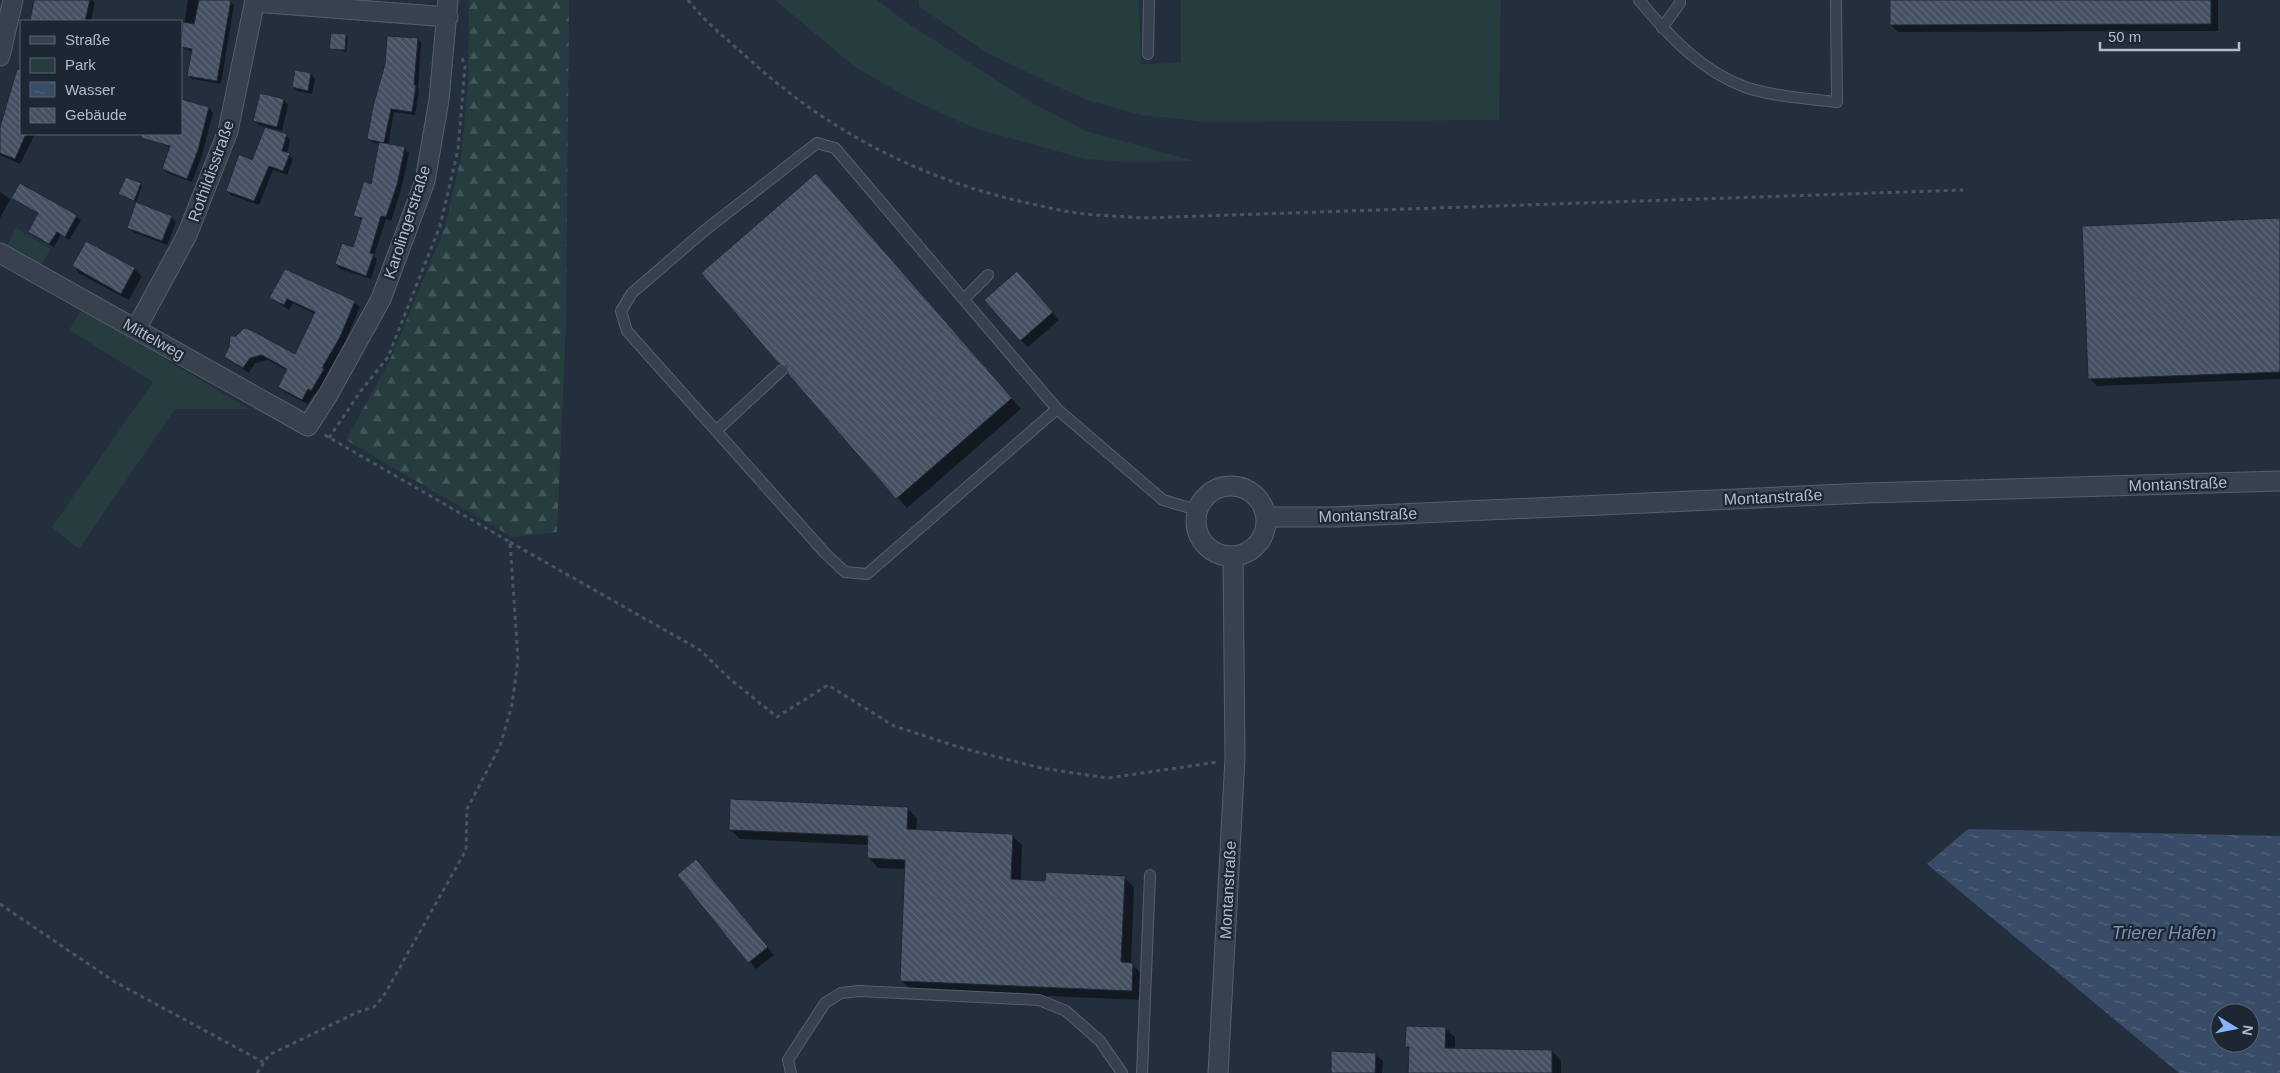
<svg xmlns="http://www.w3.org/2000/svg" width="2280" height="1073" viewBox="0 0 2280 1073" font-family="Helvetica,sans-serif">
	<defs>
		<pattern id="forest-firs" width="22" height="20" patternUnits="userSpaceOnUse" patternTransform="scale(1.25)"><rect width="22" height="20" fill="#263c3f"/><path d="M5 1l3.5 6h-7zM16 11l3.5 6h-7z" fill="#435659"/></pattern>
		<pattern id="water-ripples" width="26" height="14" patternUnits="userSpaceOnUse" patternTransform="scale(1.25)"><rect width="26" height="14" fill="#394c67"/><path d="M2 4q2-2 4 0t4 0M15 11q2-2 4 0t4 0" fill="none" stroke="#53647b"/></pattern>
		<pattern id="building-back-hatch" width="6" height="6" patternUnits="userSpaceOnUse" patternTransform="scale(1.25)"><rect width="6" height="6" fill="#455162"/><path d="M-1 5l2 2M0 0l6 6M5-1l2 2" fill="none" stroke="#5d6877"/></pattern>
	</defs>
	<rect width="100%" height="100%" fill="#242f3e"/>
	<path fill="#263c3f" d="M775,0h102l32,24 120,77 57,30 108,30 -64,1 -45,-3 -111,-31 -63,-29 -56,-32z
		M919,0h220l2,64 40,-1v-63h320l-2,120 -292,2 -66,-7 -55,-15 -53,-25 -51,-25 -63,-44z
		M16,228l35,21 -10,16 -34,-20z
		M82,309l167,100h-74l-96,140 -27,-22 101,-145 -84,-52z"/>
	<path fill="url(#forest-firs)" d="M469,0h100l-3,322 -9,210 -45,5 -166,-97 44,-80 55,-133 17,-74 6,-71z"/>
	<path fill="url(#water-ripples)" fill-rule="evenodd" d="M1968,829l312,7v237h-101l-252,-209zM2220,1013h30v30h-30z"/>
	<path fill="#0007" d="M36,0h56l3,3 -4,18h-60z
		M188,0h35l7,1 4,4 -13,79 -29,-5 -4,-4 4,-23 -11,-5z
		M1891,0h327v31l-320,1 -7,-7z
		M346,35l2,2 -2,15 -15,-4z
		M418,39l3,4 -3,45 1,2 -4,25 -21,-3 -6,33 16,3 5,5 -8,37 -10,31 -5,-2 -12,37 3,3 -6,20 -31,-10 -4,-5 18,-16 8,-27 -7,-6 17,-30 8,-41 -8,-2 -4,-3z
		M21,62v72h14l-15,30 -20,-9v-30l2,1z
		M311,74l4,5 -3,15 -15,-3 -4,-4z
		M284,100l4,5 -6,26 -7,-2 -1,2 12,4 4,4 -3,15 6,5 -6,16 -14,-5 -14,35 -28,-10 -4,-4 26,-30 14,-34 -8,-2 -5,-4z
		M181,101l28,7 4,5 -11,42 -10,27 -25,-9 -4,-4 8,-20 -7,-5 3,-10h14z
		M816,175l205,234 -114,99 -127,-145z
		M140,184l2,2 -6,16 -16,-8z
		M21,185l60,35 -12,20 -8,-6 -7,13 -25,-15 10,-18 -26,-16z
		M0,192l10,7 -10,19z
		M171,217l5,5 -9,23 -34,-13 -5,-5z
		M2280,220v159l-183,7 -8,-8z
		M86,242l48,27 8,7 -13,24 -49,-26 -7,-8z
		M1024,280l35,40 -31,27 -7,-7z
		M271,298l83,4 6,5 -15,35 -18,32 2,1 -12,21 -3,-2 -6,10 -24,-12 -5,-5 9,-16 -20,-11 -13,3 -6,10 -24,-16 5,-9 66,8 19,-42 -22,-11 -4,7z
		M907,808l10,10 -1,13 96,4 10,10 -1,36 26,1 77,-5 10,10 -3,77 11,10 -1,26 -230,-10 -10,-10 5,-111 -28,-1 -9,-10v-13l-129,-6 -10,-10z
		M696,860l78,95 -18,14 -78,-94z
		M1445,1028l10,9v13l97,1 9,10v12h-151v-23l-3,-3z
		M1375,1054l8,7 -1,12h-50z"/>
	<path fill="url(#building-back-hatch)" stroke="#1f2835" d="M34,0h56l-5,21h-55z
		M199,0h32l-14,81 -30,-5 5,-27 -11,-2 2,-25 11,2z
		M1890,0h321v24l-321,1z
		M331,33l15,1 -1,16 -16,-1z
		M387,36l31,2 -4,47h2l-4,27 -21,-3 -7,34 -17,-4 6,-33 12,-42z
		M17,69l4,1v64h5l-11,25 -15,-6v-26z
		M295,70l16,3 -3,18 -16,-4z
		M260,93l24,6 -7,28 -24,-6z
		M181,99l28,8 -11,43 -11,29 -25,-10 8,-23 -29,-8v-4h40z
		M265,127l22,7 -5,17 8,2 -7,18 -14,-5 -15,35 -28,-10 13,-37 13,6z
		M379,142l26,5 -8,38 -11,32 -5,-1 -11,37 4,1 -8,22 -31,-12 7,-21 11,4 9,-29 -9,-2 11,-35 7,3z
		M816,173l196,225 -116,101 -108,-125 -1,-8 -8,-2 -78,-91z
		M126,177l15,6 -7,18 -16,-7z
		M20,183l57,32 -12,22 -8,-5 -8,12 -21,-12 10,-19 -27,-15z
		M136,202l36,14 -10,25 -35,-13z
		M2280,218v154l-192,7 -6,-153z
		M86,241l49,27 -14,26 -49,-28z
		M285,269l70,32 -15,36 -18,31 2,1 -13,22 -3,-2 -6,11 -24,-13 9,-18 -25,-14 -12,3 -7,10 -19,-11 5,-10 1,-11h6l8,-8 7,2 44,24 20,-42 -28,-13 -3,6 -15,-7z
		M1017,271l36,41 -33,29 -36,-41z
		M730,799l178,8 -1,22 106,5 -2,45 34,2 1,-9 79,4 -4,86 12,1 -1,28 -232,-10 5,-121 -38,-2 1,-22 -139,-6z
		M696,859l72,88 -20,16 -71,-88z
		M1406,1026l40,1 -1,21 107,2v23h-144l1,-26h-4z
		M1331,1051l45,2 -1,20h-44z"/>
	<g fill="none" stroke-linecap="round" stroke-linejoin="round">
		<g stroke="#565f6c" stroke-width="12">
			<path id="service" d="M1639,0c29,35 62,71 106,87 26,9 64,12 92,15l-1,-102
				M1662,28l18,-25v-3
				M1148,54l1,-54
				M964,299l24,-24
				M1057,409l-190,165 -22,-2 -20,-19 -198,-222 -6,-20 11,-18 72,-62 113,-88 18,5 222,261 106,91 34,10
				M716,431l66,-61
				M791,1073l-3,-13 37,-57 16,-10 18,-2 180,9 27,11 34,30 22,32
				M1142,1073l8,-198"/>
		</g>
		<g stroke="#565f6c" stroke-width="21">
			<path id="minor" d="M255,2l193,15
				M0,56l13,-56
				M0,253l308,173 21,-33 52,-94 44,-118 14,-81 9,-100
				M136,329l51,-94 41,-104 27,-131
				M1196 521a35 35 0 1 1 70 0a35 35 0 1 1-70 0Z
				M1266,517h67l534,-24 413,-12
				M1218,1073l17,-315 -2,-201"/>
		</g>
		<path stroke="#44595c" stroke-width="3" stroke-dasharray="4 4" stroke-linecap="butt" d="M688,0c18,23 41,41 63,61 79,71 168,117 272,141 16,3 32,8 48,10 23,4 48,4 72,6l820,-28
			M329,438l31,-46 28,-35 52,-131 18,-76 7,-84 -3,-8
			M510,542l190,108 30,29 47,38 51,-32 66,41 68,22 79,20 67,10 110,-16
			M0,904l115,78 148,80
			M257,1073l12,-18 89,-43 16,-5 9,-10 83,-147 1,-41 33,-63 12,-41 6,-46 -8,-117 -187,-108"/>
		<use href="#service" stroke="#38414e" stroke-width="10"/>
		<use href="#minor" stroke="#38414e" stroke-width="19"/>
	</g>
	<g text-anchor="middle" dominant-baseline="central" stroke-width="4.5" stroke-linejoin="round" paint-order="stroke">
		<g font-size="16" fill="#b4bcc9" stroke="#1d2633">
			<text transform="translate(211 171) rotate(-70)">Rothildisstraße</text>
			<text transform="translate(407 222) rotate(-72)">Karolingerstraße</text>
			<text transform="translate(154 339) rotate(29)">Mittelweg</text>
			<text transform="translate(2178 484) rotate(-2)">Montanstraße</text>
			<text transform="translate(1773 497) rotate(-3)">Montanstraße</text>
			<text transform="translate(1368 515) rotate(-2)">Montanstraße</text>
			<text transform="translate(1228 890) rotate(-87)">Montanstraße</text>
		</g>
		<g font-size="18" font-style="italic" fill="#7c92b1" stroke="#1d2633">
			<text x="2164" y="933">Trierer Hafen</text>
		</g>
	</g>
	<rect x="20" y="20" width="162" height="115" fill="#1d2633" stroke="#59626f"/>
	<rect x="30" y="36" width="25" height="8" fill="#38414e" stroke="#59626f"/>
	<text x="65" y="45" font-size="15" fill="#b4bcc9">Straße</text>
	<rect x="30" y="58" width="25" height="15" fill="#263c3f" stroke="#59626f"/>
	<text x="65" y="70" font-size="15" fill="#b4bcc9">Park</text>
	<rect x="30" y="82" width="25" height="15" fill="url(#water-ripples)" stroke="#59626f"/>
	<text x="65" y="95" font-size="15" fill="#b4bcc9">Wasser</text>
	<rect x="30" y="108" width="25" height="15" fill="url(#building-back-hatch)" stroke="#59626f"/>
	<text x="65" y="120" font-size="15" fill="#b4bcc9">Gebäude</text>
	<g transform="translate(2235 1028) rotate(100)"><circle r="24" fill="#1d2633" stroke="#59626f"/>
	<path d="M0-4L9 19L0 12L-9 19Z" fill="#8ab4f8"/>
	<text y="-8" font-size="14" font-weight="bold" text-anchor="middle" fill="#b4bcc9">N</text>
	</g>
	<path d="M2100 42v8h139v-8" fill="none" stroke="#b4bcc9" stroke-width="2.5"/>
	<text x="2108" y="42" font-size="15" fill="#b4bcc9" stroke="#1d2633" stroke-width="4" paint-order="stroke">50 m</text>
</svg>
